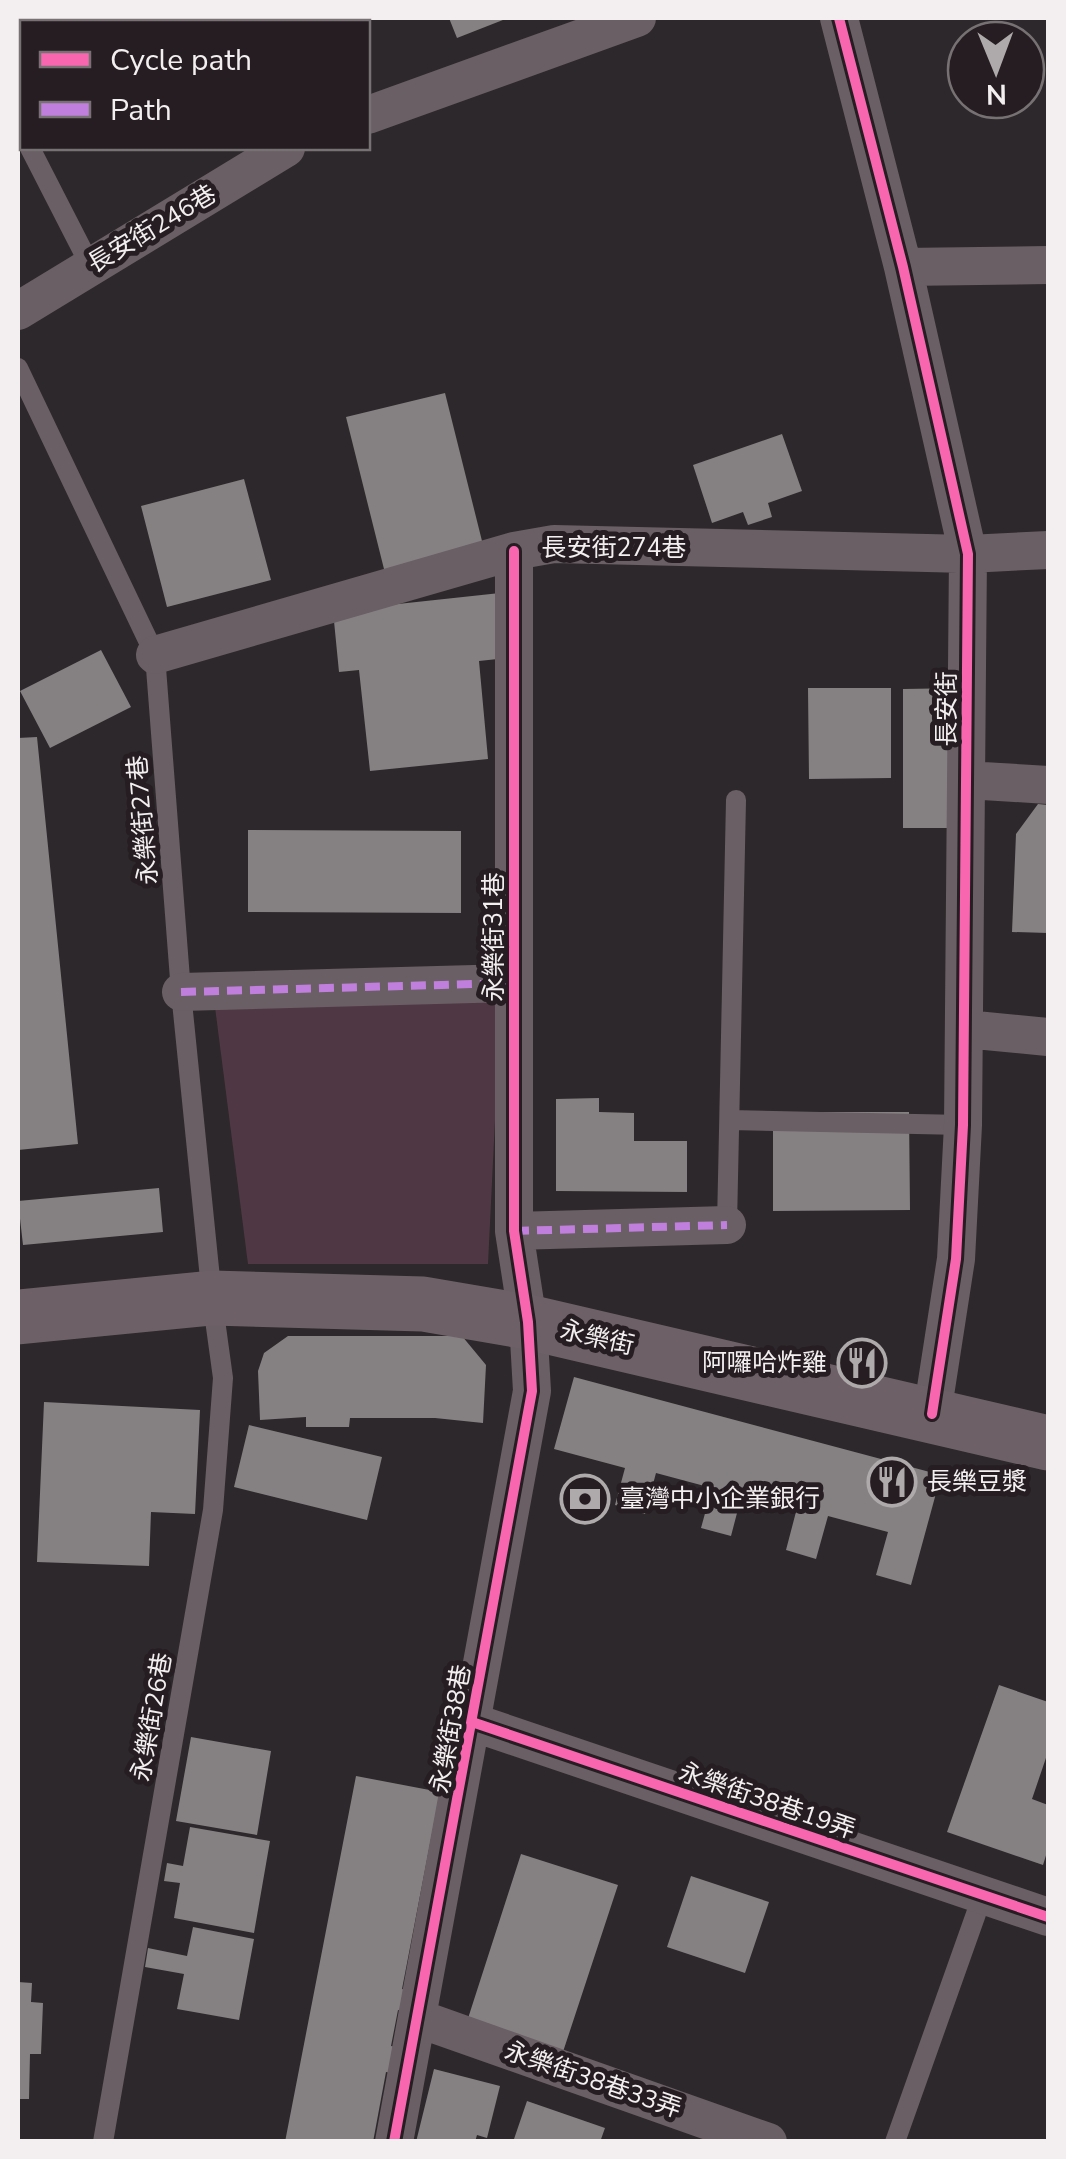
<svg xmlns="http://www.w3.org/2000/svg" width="1066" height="2159" viewBox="0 0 1066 2159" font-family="'Nunito Sans','Noto Sans TC',sans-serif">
	<rect width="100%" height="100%" fill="#2d282b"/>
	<path fill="#503744" d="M501,997l-13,267h-240l-33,-257z"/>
	<path fill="#858183" d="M449,18h59l-51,20z
		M445,393l42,168 -99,24 -42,-168z
		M782,434l20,57 -34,12 4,14 -24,8 -5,-13 -31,11 -19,-58z
		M244,479l27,101 -104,27 -26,-101z
		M500,593l7,65 -28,3 9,98 -118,12 -11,-101 -20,2 -6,-61z
		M101,650l30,57 -81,41 -30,-57z
		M808,688h83v90l-82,1z
		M963,688v140h-60v-139z
		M37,737l41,407 -60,6v-412z
		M1038,804l10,1v128l-36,-1 4,-98z
		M248,830l213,1v82l-213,-1z
		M599,1098v14l35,1v28h53v51l-131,-1v-92z
		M773,1112h136l1,98 -137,1z
		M159,1188l4,44 -140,13 -5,-44z
		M288,1336h174l24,29 -3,58 -48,-5h-85l-1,9h-43v-10l-46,3 -2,-49 6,-18z
		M574,1377l367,98 -30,110 -35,-10 12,-43 -60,-16 -12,43 -30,-9 11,-42 -55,-14 -11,42 -30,-8 11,-40 -56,-15 -11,41 -30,-9 10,-37 -71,-19z
		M44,1402l156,8 -5,104 -44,-2 -2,54 -112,-4z
		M249,1425l133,32 -15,63 -133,-33z
		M999,1685l49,17v50l-16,47 16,6v44l-5,16 -96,-33z
		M191,1737l80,14 -14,84 -81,-14z
		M356,1776l84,16 -38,197 14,3 -3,21 -15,-3 -7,36 15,3 -4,26 -16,-3 -13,70h-88z
		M190,1827l80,14 -16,92 -80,-15 6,-35 -16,-2 3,-18 16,3z
		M521,1854l97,31 -60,182 -96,-30z
		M691,1876l78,26 -24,71 -78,-26z
		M193,1927l61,12 -15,81 -62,-11 7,-35 -39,-7 3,-19 39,8z
		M18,1982l14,1 -1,19 12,1 -2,51h-11l-1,45h-11z
		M434,2069l66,17 -13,52 -10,-3 -2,7h-59z
		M527,2101l78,27 -5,14h-87z"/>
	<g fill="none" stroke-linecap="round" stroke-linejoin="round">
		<path stroke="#695f65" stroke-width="20" d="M234,18l3,4
			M30,148l61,119
			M18,368l137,287 26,337 31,306 11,80 -10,132 -110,632
			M730,1120l233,5
			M727,1225l9,-425
			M895,2142l87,-245"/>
		<path stroke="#695f65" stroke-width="38" d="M839,18l64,249 65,287 -5,571 -7,134 -24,155
			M368,115l269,-97
			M903,267l145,-2
			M18,311l268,-163
			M155,655l359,-104 40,-7 414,10 80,-4
			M967,780l81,5
			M181,992l332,-9
			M965,1029l83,8
			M514,1231l213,-6
			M472,1722l576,195
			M417,2018l351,124
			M394,2142l138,-751 -4,-69 -14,-91v-680"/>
		<path stroke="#6d6167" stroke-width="55" d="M18,1317l194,-19 211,6 105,18 520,121"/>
		<path stroke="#c07fdc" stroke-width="8" stroke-dasharray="15 8" stroke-linecap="butt" d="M181,992l332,-9
			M514,1231l213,-6"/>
		<g stroke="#251d21" stroke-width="16">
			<path id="cycleway" d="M839,18l64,249 65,287 -5,571 -7,134 -24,155
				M472,1722l576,195
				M394,2142l138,-751 -4,-69 -14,-91v-680"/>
		</g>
		<use href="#cycleway" stroke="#f766af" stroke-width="10"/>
	</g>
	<defs>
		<g id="restaurant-ring" transform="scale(2.5)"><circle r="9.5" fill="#251d21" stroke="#aea9ab" stroke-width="1.5"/><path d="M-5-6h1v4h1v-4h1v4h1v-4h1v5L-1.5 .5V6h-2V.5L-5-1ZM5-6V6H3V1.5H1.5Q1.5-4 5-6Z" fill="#aea9ab"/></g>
		<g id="bank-ring" transform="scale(2.5)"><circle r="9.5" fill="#251d21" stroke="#aea9ab" stroke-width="1.5"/><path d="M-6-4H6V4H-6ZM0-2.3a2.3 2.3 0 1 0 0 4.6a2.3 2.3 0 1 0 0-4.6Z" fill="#aea9ab"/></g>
	</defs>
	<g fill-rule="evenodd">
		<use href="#restaurant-ring" x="862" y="1363"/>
		<use href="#restaurant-ring" x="892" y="1482"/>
		<use href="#bank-ring" x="585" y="1499"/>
	</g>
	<g text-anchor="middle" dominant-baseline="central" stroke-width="10" stroke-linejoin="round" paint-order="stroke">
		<g font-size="25" fill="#f3eef0" stroke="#251d21">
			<text transform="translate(152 229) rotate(-31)">長安街246巷</text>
			<text x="614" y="548">長安街274巷</text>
			<text transform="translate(947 709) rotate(-90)">長安街</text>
			<text transform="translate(143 820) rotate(-95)">永樂街27巷</text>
			<text transform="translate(494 937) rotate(-90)">永樂街31巷</text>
			<text transform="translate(597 1338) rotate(13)">永樂街</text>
			<text transform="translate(152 1717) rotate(-80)">永樂街26巷</text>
			<text transform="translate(451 1729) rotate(-80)">永樂街38巷</text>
			<text transform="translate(767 1801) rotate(19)">永樂街38巷19弄</text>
			<text transform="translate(593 2080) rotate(19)">永樂街38巷33弄</text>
		</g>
		<g font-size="25" fill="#f3eef0" stroke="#251d21" text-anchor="start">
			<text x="827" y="1363" text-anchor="end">阿囉哈炸雞</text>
			<text x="927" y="1482">長樂豆漿</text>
			<text x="620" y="1499">臺灣中小企業銀行</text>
		</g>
	</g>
	<rect width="1066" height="2159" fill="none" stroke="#f3eef0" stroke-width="40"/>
	<rect x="20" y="20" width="350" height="130" fill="#251d21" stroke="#777174" stroke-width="2.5"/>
	<rect x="40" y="52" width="50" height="15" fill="#f766af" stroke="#777174" stroke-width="2.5"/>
	<text x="110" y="70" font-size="30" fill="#f3eef0">Cycle path</text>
	<rect x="40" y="102" width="50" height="15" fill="#c07fdc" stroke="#777174" stroke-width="2.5"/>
	<text x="110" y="120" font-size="30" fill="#f3eef0">Path</text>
	<g transform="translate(996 70) rotate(179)"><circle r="48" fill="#251d21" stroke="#777174" stroke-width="2.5"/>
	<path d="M0-8L18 38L0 25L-18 38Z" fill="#aea9ab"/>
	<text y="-15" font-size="28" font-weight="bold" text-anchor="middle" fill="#f3eef0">N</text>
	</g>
</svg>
